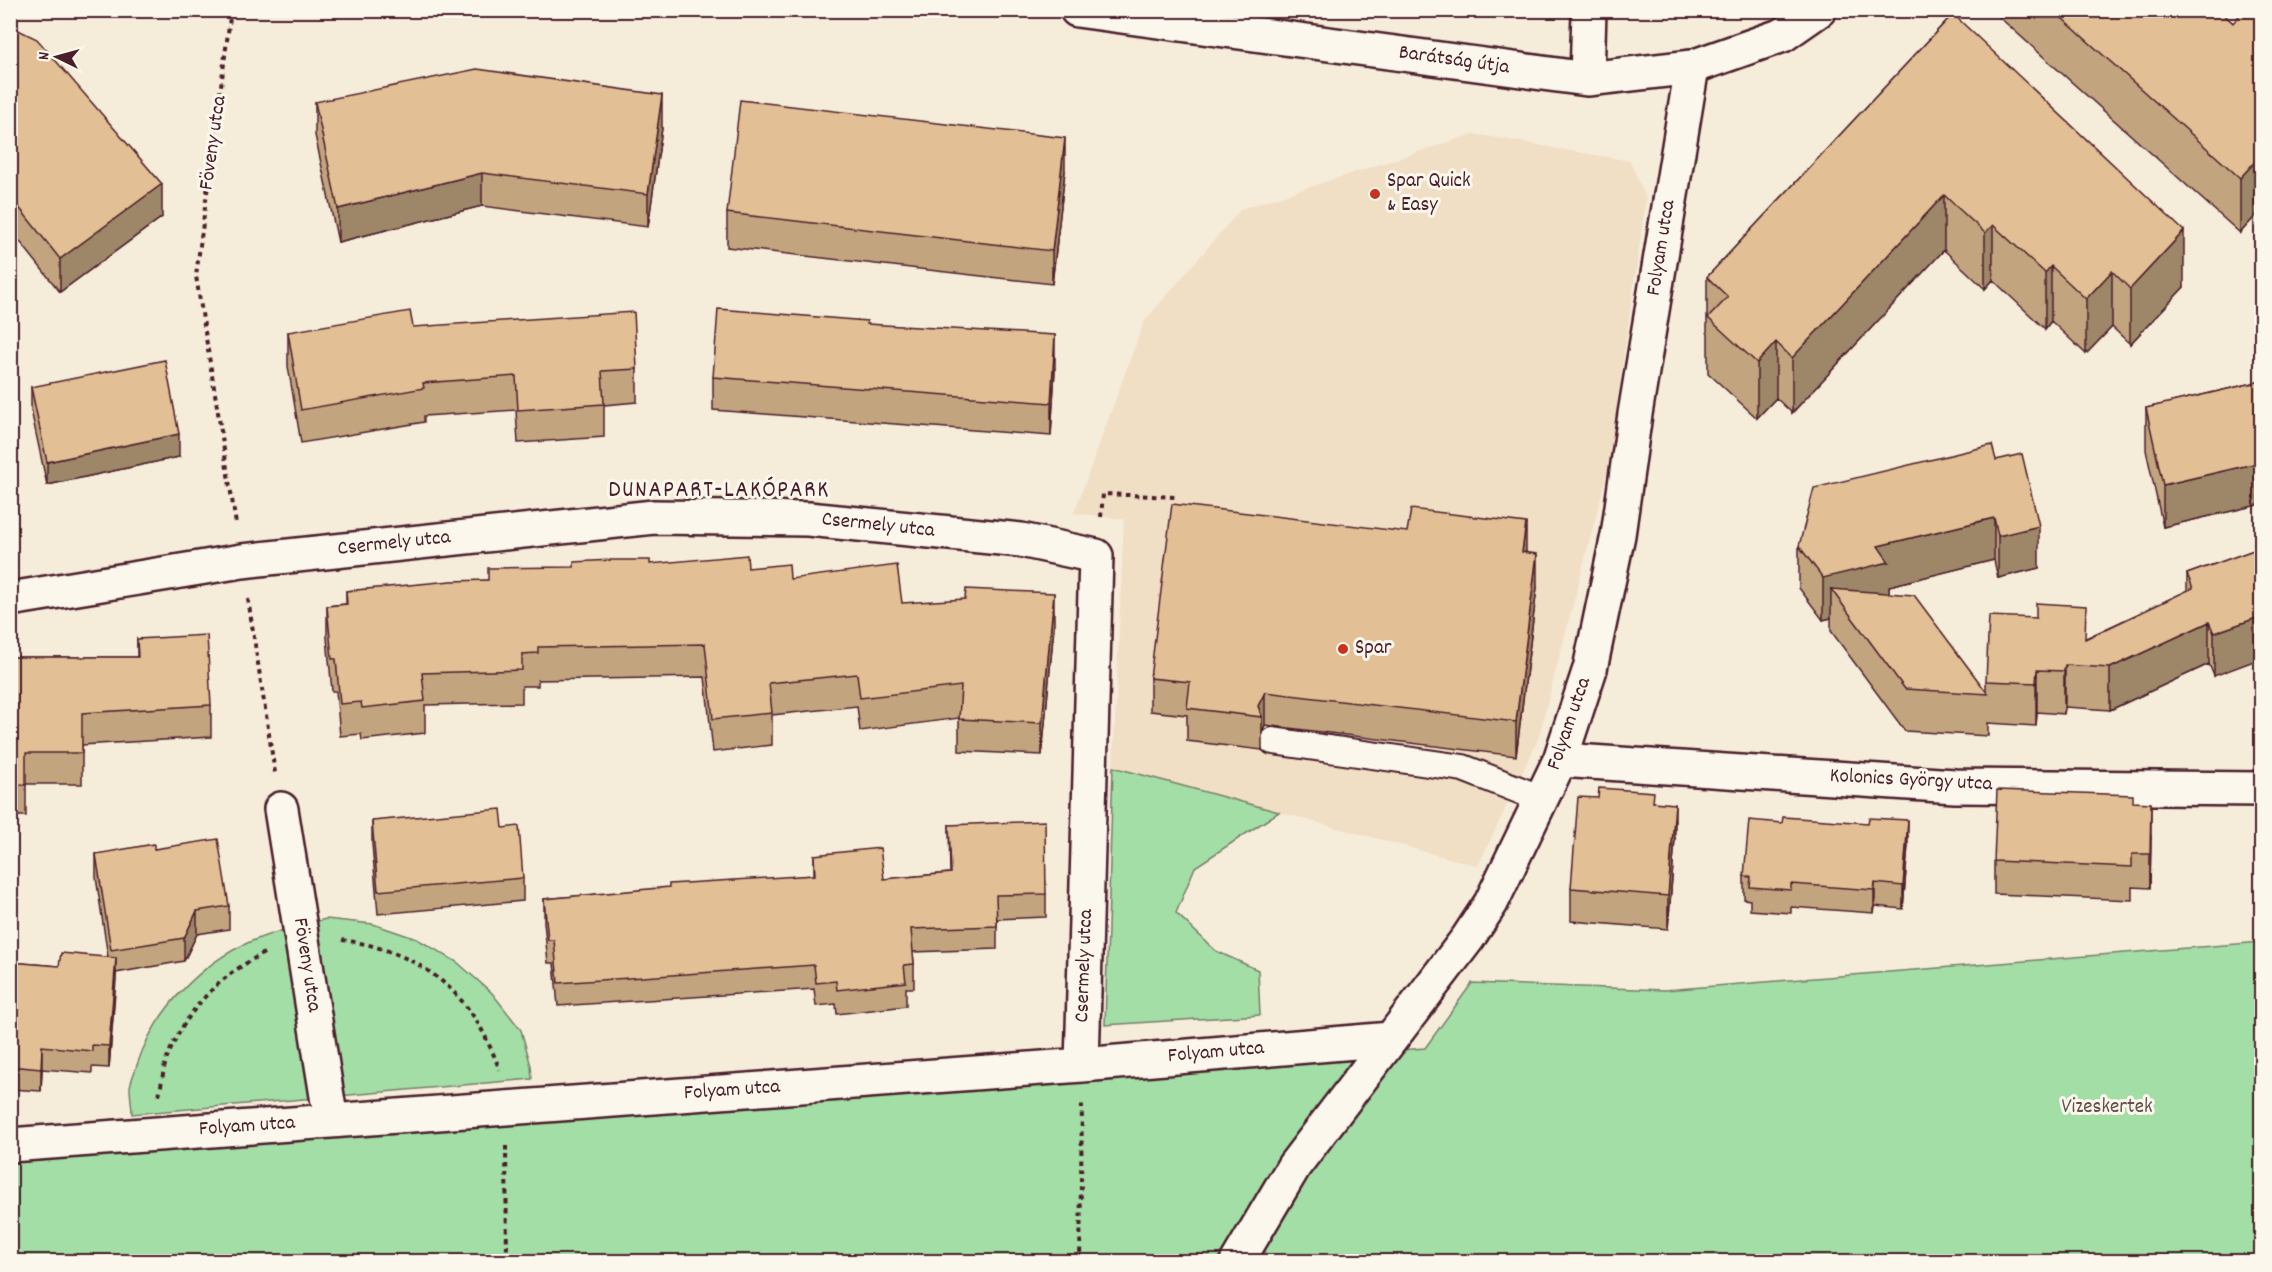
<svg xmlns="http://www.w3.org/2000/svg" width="2272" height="1272" viewBox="0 0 2272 1272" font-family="Dekko,sans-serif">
	<rect width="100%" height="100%" fill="#f6ecda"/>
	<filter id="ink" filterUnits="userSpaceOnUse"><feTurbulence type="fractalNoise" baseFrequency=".0167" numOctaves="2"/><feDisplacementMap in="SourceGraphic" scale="12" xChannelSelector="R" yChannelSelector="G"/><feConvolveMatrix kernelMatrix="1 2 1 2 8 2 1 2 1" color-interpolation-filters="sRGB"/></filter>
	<g filter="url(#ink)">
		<path fill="#f0dec5" d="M1474,134l156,27 16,38 -39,274 -69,266 -60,127 -365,-99 11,-248 -50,-6 70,-191 97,-113z"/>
		<path fill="#a2dea5" stroke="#767e68" stroke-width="1.5" d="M1113,767l166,45 -84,55 -19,46 40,38 42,19 2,45 -155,10z
			M326,919l47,5 44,15 40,23 35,31 29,37 10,36 1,13 -400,35c0,-8 -2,-18 -2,-27 1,-7 5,-15 7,-22 17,-53 63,-102 115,-124 24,-10 49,-16 74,-22z
			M2261,942v319l-2250,1v-99l1414,-115 47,-65 193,7z"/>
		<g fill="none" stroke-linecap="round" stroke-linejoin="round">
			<g stroke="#4a1f2b" stroke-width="30">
				<path id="lane" d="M1273,741l190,27 79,31"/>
			</g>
			<g stroke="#4a1f2b" stroke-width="38">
				<path id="street" d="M1077,10l510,69 105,-12 91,-32 36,-25
					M1587,79l2,-69
					M10,599l232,-38 412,-44 154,2 213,21 75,16 -14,509
					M1560,760l395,26 307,3
					M281,809l50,312
					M10,1145l1072,-80 309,-26
					M1237,1262l57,-96 174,-228 23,-35 69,-143 30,-91 28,-134 17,-121 57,-347"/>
			</g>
			<path stroke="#4a1f2b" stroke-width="4" stroke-dasharray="4.5 4.5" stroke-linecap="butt" d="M231,10l-35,266 40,248
				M1101,517l2,-23 74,3
				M248,599l27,174
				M342,940c64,8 117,41 145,100 4,10 10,20 12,30
				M159,1095c3,-12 4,-26 8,-37 20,-49 51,-81 97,-105
				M506,1146l1,116
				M1080,1262l2,-159"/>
			<use href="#lane" stroke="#fbf7ec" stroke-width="26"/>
			<use href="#street" stroke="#fbf7ec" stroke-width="33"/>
		</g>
		<path fill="#c2a47f" stroke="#4a1f2b" stroke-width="1.5" d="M1998,10h221l14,13 29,-13v199l-22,24 -242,-217z
			M1953,14l231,273 -54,57 -18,-17 -26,27 -35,-33 -6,8 -52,-49 -8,9 -41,-39 -152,163 -16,-15 -19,20 -49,-45v-39l-1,-2v-55z
			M10,26l152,191 -102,75 -50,-63z
			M315,102l347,26 -14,99 -166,-21 -144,36 -23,-107z
			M1065,171l-13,113 -325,-37v-34z
			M867,324l188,45 -4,67 -338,-26v-33z
			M288,332l349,37v33l-33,3v32l-86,6 -2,-33 -92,6v6l-123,21 -13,-77z
			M2262,381v123l-99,23 -17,-77v-42z
			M31,387l148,70 -132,28 -16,-75z
			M1996,460l43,108 -41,10 -4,-18 -105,26v7l97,98v-10l100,-43 101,-47v-17l75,-27 -48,129 -5,-12 -99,46 -45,-3 -1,7 -27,-2 -1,14 -48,-3v13l-83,-5 -74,-100v-13l-8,2 -24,-32v-42z
			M1526,552l11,35 -21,169 -251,-31 -3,7v18l-75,-9v-26l-37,-4v-33z
			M650,564l98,4 42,11 112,24 152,23 -12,129 -83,-4v-33l-99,13 -3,-25 -85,9v30l-59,7 -8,-75 -167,3v6h-16v17l-97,2v28l-63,7 -1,-6 -21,2 -4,-45h-4l-5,-53v-32l19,-2v-13l142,-11z
			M137,639l74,66v32l-129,8v39h-56v32h-16v-159h127z
			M1598,798l56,4 21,36 -7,91 -97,-8v-33z
			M2133,802l18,34 -1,52 -18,-1v13l-138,-6v-33z
			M372,821l151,57v23l-145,13 -6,-70z
			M949,825l97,69v23l-49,2v30l-84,3 1,12v24h-8v18l-69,8 -1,-10 -20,2 -2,-17 -256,17 -4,-43h-6l-4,-41v-23l270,-24v-20l70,24 66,-6z
			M1908,844l-5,65 -28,-3 -1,7 -83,-6v6l-41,-3v-10l-6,-1v-23z
			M154,849l75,57v23l-32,5 -13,27 -68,12 -7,95 -17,-1v6l-50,-4 -1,22 -31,-2v-127l49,4 49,-9 -12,-80v-23z"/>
		<path fill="#9e8668" stroke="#4a1f2b" stroke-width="1.5" d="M662,95v33l-14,99v-33z
			M1065,138v33l-13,113v-33z
			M2262,154v55l-22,24v-55z
			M482,173v33l-144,36v-33z
			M162,184v33l-102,75v-33z
			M1944,195v55l-152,163v-55z
			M1993,225v55l-8,9v-56z
			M2184,231v56l-54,57v-55z
			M2051,266v55l-6,8v-56z
			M2112,271v56l-26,27v-55z
			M1055,335v34l-4,67v-33z
			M1776,342v56l-19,20v-55z
			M179,434v23l-132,28v-23z
			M2262,462v42l-99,23v-42z
			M1994,518v42l-105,26v18l-58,-15v29l-8,2v-42l55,-32z
			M1526,523v33l-4,-4z
			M2039,526v42l-41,10v-42z
			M1537,554v33l-21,169v-34z
			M1054,593v33l-12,129v-32z
			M2262,616v42l-48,18v-43z
			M2209,622v42l-99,46v-42z
			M2065,665v42l-1,7v-43z
			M2037,670v42l-1,14v-43z
			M1265,692v33l-3,7v-15l-4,-11z
			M2151,803v33l-1,52v-34z
			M1675,804v34l-7,91v-33z
			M1908,820v24l-5,65v-23z
			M1875,883v23l-1,7v-23z
			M197,911v23l-13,27v-23z
			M116,958v22l-7,88v-22z
			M42,1046v23l-1,22v-22z"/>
		<path fill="#e2bf94" stroke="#4a1f2b" stroke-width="1.5" d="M2053,10h166l14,13 11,-13h18v144l-22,24z
			M1953,14l231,217 -54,58 -18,-18 -26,28 -35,-33 -6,7 -52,-48 -8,8 -41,-38 -152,163 -16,-16 -19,21 -49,-45 20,-21 -21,-20z
			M10,26l27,13 125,145 -102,75 -50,-63z
			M477,69l185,26 -14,99 -166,-21 -144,36 -23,-107z
			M740,100l325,38 -13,113 -325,-38z
			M718,309l149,12v3l188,11 -4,68 -338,-26z
			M410,311l3,16 221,-15 3,57 -35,2 2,33 -86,6 -2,-34 -93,7 1,5 -123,22 -13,-78z
			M165,360l14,74 -132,28 -16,-75z
			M2262,381v81l-99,23 -17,-77z
			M1992,445l4,15 26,-6 17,72 -41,10 -4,-18 -116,28 11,16 -66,16 -24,-32 15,-58z
			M1172,504l235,28 4,-23 115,14 -4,29 15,2 -21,168 -251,-30 -7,14 4,11 -75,-9 3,-26 -40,-4z
			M2262,547v69l-48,17 -5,-11 -99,46 -45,-3 -1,6 -27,-1 -1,13 -50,-2 3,-65 47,2v-15l50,3 -1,33 108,-51 -6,-14z
			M747,555l1,13 41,-4 1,15 107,-14 5,38 63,-4 1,-10 88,4 -12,130 -83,-4 2,-33 -101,12 -3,-24 -88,9 3,30 -59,6 -8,-75 -167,3v6l-16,1v16l-100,3 3,28 -63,7 -1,-6 -21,2 -4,-45h-4l-5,-53 20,-2 -1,-13 105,-10 37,-1v-12l86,-1v-5l37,-2h39v4z
			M1831,589l83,6 74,99 -83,-5z
			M207,635l4,70 -129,8v40h-56v32h-16v-128h128l-1,-18z
			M1599,788l55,4 -1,10 22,2 -7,92 -97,-8 7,-91 20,1z
			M1997,790l136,5v7l18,1 -1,51h-18v13l-138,-6z
			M501,809l2,19 16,-2 4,52 -145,13 -6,-70z
			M1783,817l85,6 1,-5 39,2 -5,66 -28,-3 -1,7 -83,-6v6l-41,-3 1,-10 -7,-1 5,-56 33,3z
			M1045,821l1,73 -50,1 1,31 -86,3 3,35 -10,1 2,17 -69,8 -1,-9 -20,2 -2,-18 -256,18 -4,-43h-6l-4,-41 125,-12v-3l146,-9 -1,-20 66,-7 4,31 67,-6 -2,-48z
			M218,839l11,67 -32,5 -13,27 -73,12 -15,-96 58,-10v5z
			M61,953l55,5 -7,88 -17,-1v6l-50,-5 -1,23 -31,-3v-104l49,4z"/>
	</g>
	<g fill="#c8321e" stroke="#fbf7ec" stroke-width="2">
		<circle cx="1375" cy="194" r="6"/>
		<circle cx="1343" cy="649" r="6"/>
	</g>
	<g text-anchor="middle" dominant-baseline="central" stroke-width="6" stroke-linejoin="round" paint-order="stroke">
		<g font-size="21" fill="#4a1f2b" stroke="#fbf7ec">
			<text transform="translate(1454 61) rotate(8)">Barátság útja</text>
			<text transform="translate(214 143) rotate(-82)">Föveny utca</text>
			<text transform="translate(1662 248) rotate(-81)">Folyam utca</text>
			<text transform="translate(878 526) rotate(6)">Csermely utca</text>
			<text transform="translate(394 544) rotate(-6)">Csermely utca</text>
			<text transform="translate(1570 724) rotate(-71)">Folyam utca</text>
			<text transform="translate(1911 781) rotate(3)">Kolonics György utca</text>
			<text transform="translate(306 965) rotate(81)">Föveny utca</text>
			<text transform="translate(1085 966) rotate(-88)">Csermely utca</text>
			<text transform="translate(1216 1053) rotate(-5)">Folyam utca</text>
			<text transform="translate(732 1091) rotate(-4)">Folyam utca</text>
			<text transform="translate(247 1127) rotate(-4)">Folyam utca</text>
		</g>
		<g font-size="21" fill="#4a1f2b" stroke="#fbf7ec" text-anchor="start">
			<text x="1387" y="182">Spar Quick<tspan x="1387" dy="24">&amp; Easy</tspan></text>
			<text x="1355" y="649">Spar</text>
		</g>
		<g font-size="21" fill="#604f4a" stroke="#fbf7ec">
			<text x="2107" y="1108">Vizeskertek</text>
		</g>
		<g font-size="24" letter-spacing="1.5" fill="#4a1f2b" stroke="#fbf7ec">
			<text x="719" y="491">DUNAPART-LAKÓPARK</text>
		</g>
	</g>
	<rect width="2272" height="1272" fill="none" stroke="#fbf7ec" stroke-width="36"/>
	<rect x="18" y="18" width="2236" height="1236" fill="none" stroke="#4a1f2b" stroke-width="2" filter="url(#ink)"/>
	<g transform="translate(57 57) rotate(275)" stroke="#fbf7ec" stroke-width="4.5" paint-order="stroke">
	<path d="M0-4.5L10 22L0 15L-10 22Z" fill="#4a1f2b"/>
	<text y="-9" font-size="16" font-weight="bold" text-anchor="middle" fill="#4a1f2b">N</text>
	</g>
</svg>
